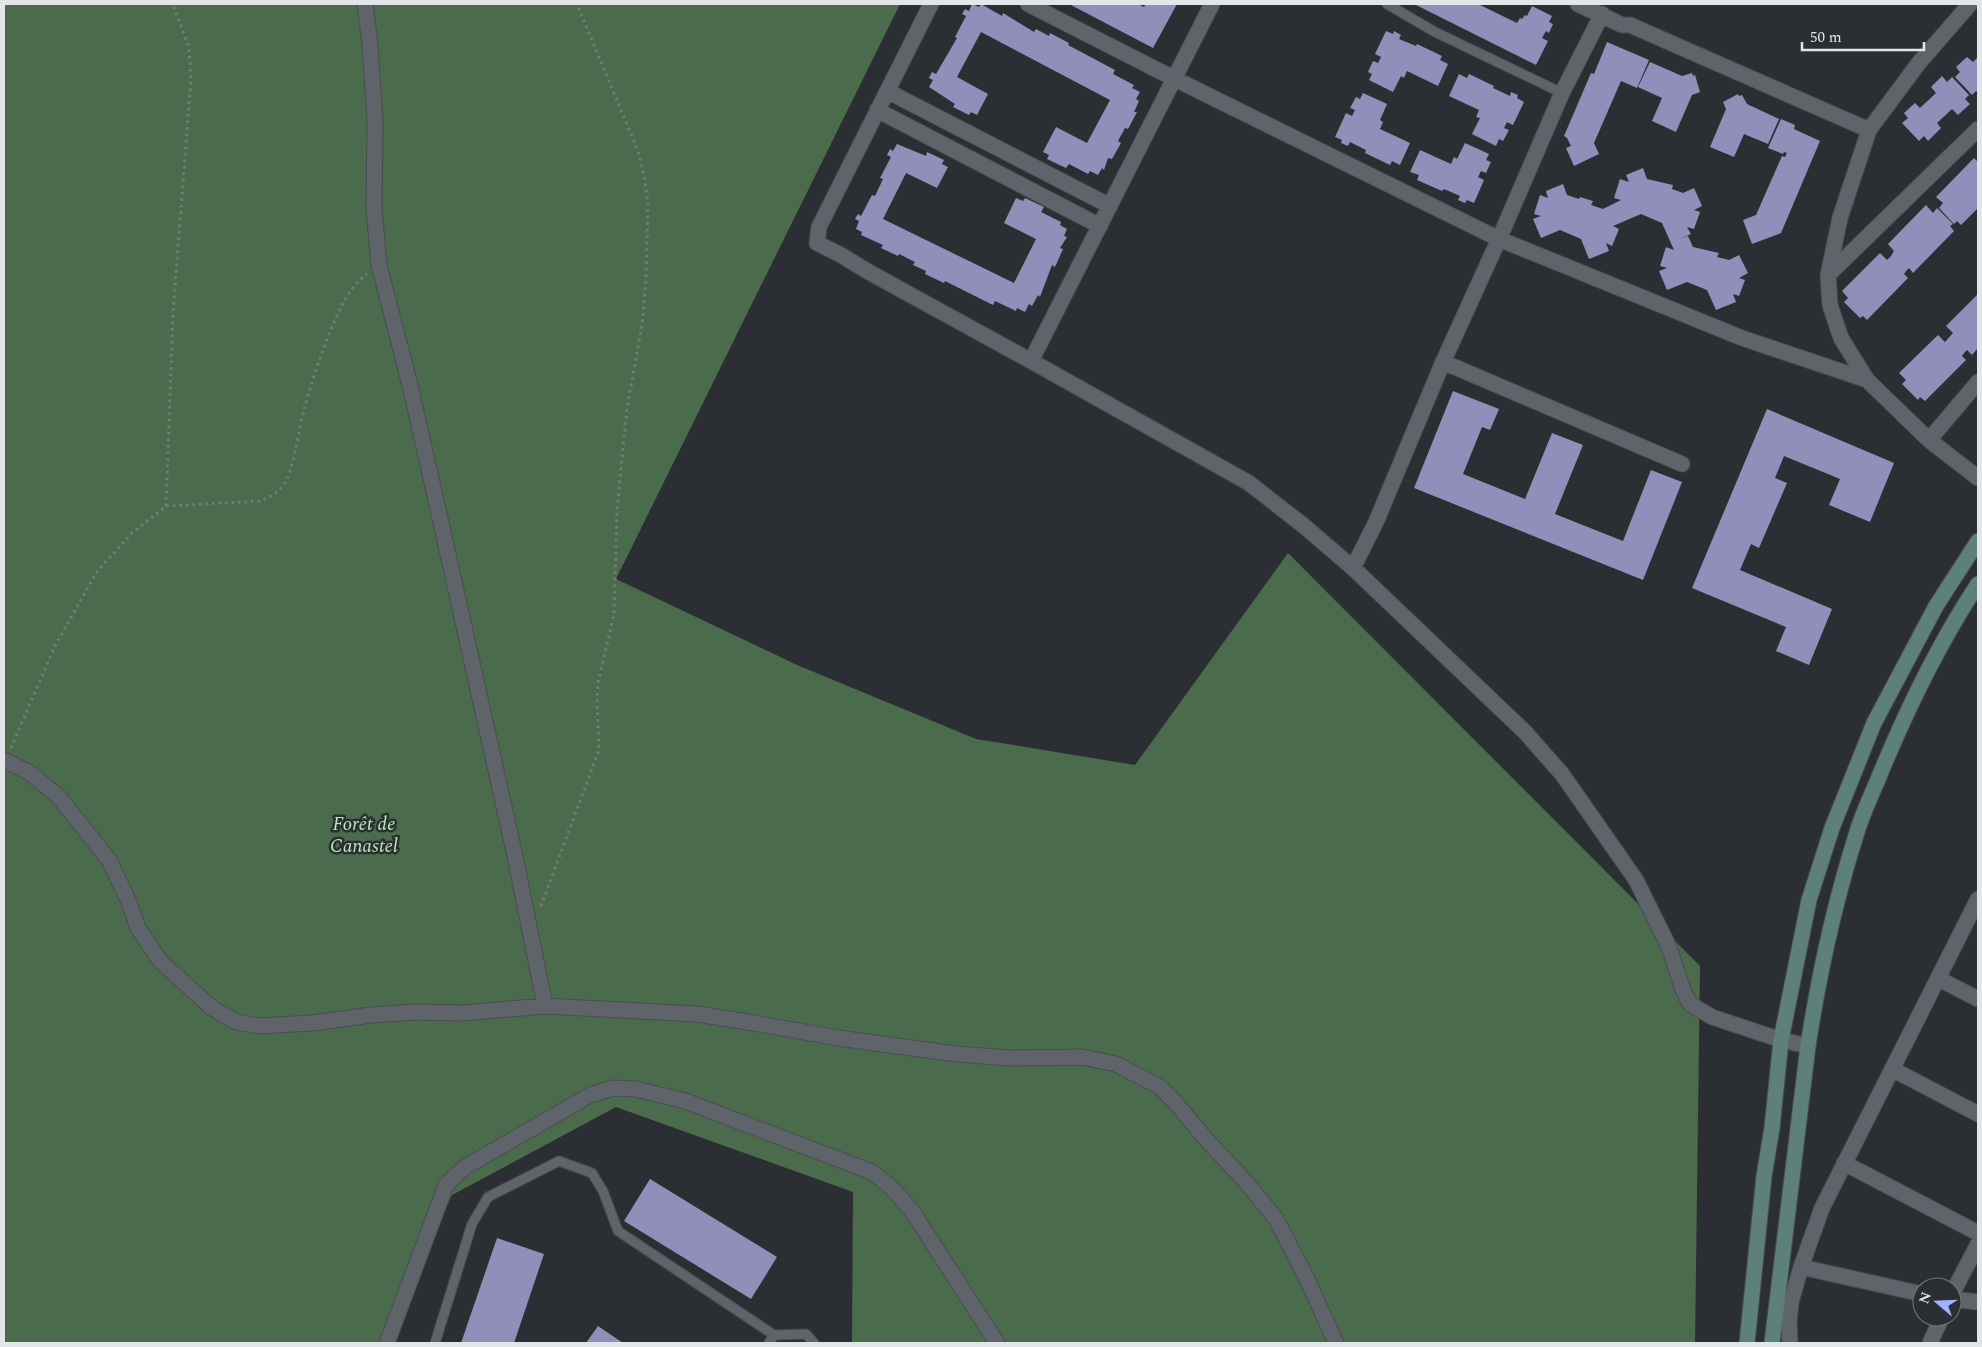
<svg xmlns="http://www.w3.org/2000/svg" width="1982" height="1347" viewBox="0 0 1982 1347" font-family="Spectral,serif">
	<rect width="100%" height="100%" fill="#2b2f34"/>
	<path fill="#4b6c4c" d="M4,4h896l-284,575 181,86 179,74 159,26 153,-212 412,413 -5,377h-843l1,-151 -237,-85 -164,88 -66,148h-382z"/>
	<path fill="#8f8fba" d="M972,4l7,3 2,-3 21,12 1,-3 31,19 2,-3 13,7 1,-3 19,10 -1,2 47,25 -2,4 21,11 -2,3 8,4 -4,7 3,2 -5,11h3l-9,17 -3,-1 -7,13 3,2 -9,16 -4,-1 -4,12 -2,-2 -4,7 -8,-4 -2,3 -19,-10 -3,4 -19,-9 2,-4 -6,-3 13,-25 31,16 23,-43 -129,-68 -24,45 31,17 -11,21 -6,-3 -2,3 -16,-8 2,-3 -26,-17 4,-7 -4,-2 3,-6 4,2 21,-36 -2,-1 11,-21 -4,-2 3,-5 4,2z
		M1069,4h69l6,3 2,-3h31l-24,44z
		M1414,4h64l39,19 3,-5 2,1 3,-4 2,1 5,-10 20,10 -3,6 4,2 -4,9 -3,-2 -4,7 6,3 -12,24z
		M1386,31l7,3 1,-3 7,4 -2,4 17,7 1,-2 25,12 -2,4 8,4 -10,22 -31,-15 -3,7 -3,-2 -8,16 -24,-12 3,-6 -4,-2 5,-11 5,2 3,-6 -6,-3z
		M1607,42l42,18 -12,28 -16,-7 -27,62 5,11 -25,12 -8,-18 5,-2 -4,-8 -3,-2 27,-63 3,1z
		M1967,57l6,5 5,-5v36l-2,-2 -4,4 -17,-18 5,-5 -4,-5z
		M1650,62l32,14 10,-3 1,3 2,-1 5,17 -8,3 -16,37 -24,-11 10,-23 -24,-11z
		M1459,74l8,4 2,-4 25,12 -1,2 17,8 1,-4 7,3 -1,3 7,4 -11,23 -6,-3 -3,6 5,2 -6,11 -4,-2 -3,7 -24,-12 8,-16 -4,-1 3,-7 -30,-14z
		M1942,76l5,6 5,-5 17,18 -4,4 5,5 -12,11 -6,-6 -15,14 4,5 -13,13 -4,-5 -5,5 -17,-18 6,-5 -4,-5 11,-10 5,5 16,-15 -5,-6z
		M1363,93l24,11 -7,16 3,2 -3,7 30,14 -10,22 -8,-4 -2,4 -25,-12 1,-3 -16,-8 -2,4 -7,-3 1,-3 -7,-3 11,-24 6,3 3,-6 -5,-2 6,-11 4,2z
		M1738,94l1,2 3,-1 5,9 32,15 -11,25 -24,-10 -10,23 -24,-10 16,-38 -3,-7z
		M1781,119l14,6 -1,4 26,12 -39,92 -29,11 -9,-24 13,-5 26,-59 3,1 2,-4 -3,-1 -1,2 -15,-6z
		M1465,143l24,11 -3,6 5,2 -5,11 -5,-2 -3,6 6,3 -10,23 -7,-3 -2,3 -7,-3 2,-4 -16,-7 -2,2 -25,-11 2,-5 -9,-3 10,-22 31,14 3,-7 3,2z
		M897,144l29,12 1,-4 17,8 -2,4 6,3 -11,21 -31,-15 -23,46 131,64 22,-44 -32,-16 12,-25 7,3 2,-3 19,9 -3,5 20,10 -1,3 7,4 -3,7 3,1 -7,11 3,1 -8,18 -3,-2 -12,32 -2,-2 -6,11 -3,-2 -4,8 -8,-4 -1,3 -21,-10 -2,4 -48,-24 -1,2 -19,-9 1,-3 -13,-6 2,-3 -16,-8 -1,2 -17,-8 2,-3 -22,-10 1,-3 -6,-3 3,-8 -4,-2 3,-5 3,2 11,-21 3,1 8,-17 -3,-1 11,-21 -4,-2 3,-6 3,2z
		M1974,158l4,4v46l-17,17 -4,-4 -3,3 -15,-16 4,-5 -7,-6z
		M1643,168l4,11 26,6 -1,4 11,4 11,-5 8,18 -8,4 6,2 -6,17 -7,-2 4,7 -11,5 8,-3 5,11 26,6 -2,4 12,3 10,-5 9,18 -9,5 6,2 -6,16 -6,-2 3,8 -20,8 -9,-20 -20,-8 -20,8 -8,-19 8,-3 -7,-2 6,-19 8,3 -12,-27 -21,-9 -28,12 6,3 -7,17 -6,-3 3,8 -20,8 -8,-20 -21,-9 -19,8 -8,-19 8,-3 -7,-2 6,-19 8,3 -2,-7 17,-7 4,11 12,4 1,-2 13,4 -2,4 12,4 18,-9 -7,-2 6,-19 9,3 -3,-7z
		M1926,205l7,8 4,-5 16,16 -3,2 4,5 -41,42 -4,-5 -3,3 -2,3 4,4 -41,42 -4,-4 -3,2 -16,-16 4,-4 -6,-7 38,-38 7,7 4,-4 3,-5 -6,-7z
		M1978,294v54l-6,7 -5,-5 -3,3 -2,3 4,4 -41,41 -5,-4 -2,3 -16,-16 4,-4 -7,-7 39,-38 7,7 8,-9 -7,-7z
		M1453,391l46,18 -9,21 -8,-3 -19,47 62,25 27,-66 31,12 -28,69 68,27 28,-71 31,12 -39,98 -229,-92z
		M1767,409l127,54 -24,59 -41,-17 11,-26 -56,-23 -9,22 12,5 -28,65 -8,-4 -11,26 92,39 -23,56 -33,-14 10,-24 -94,-39z
		M650,1179l127,78 -26,42 -127,-78z
		M497,1238l47,16 -30,89h-53z
		M598,1326l25,17h-37z"/>
	<g fill="none" stroke-linecap="round" stroke-linejoin="round">
		<g stroke="#494d51" stroke-width="11">
			<path id="lane" d="M1387,4l48,28 127,61
				M435,1343l37,-119 16,-27 71,-36 33,12 11,18 15,40 156,104 32,-1 8,9
				M769,1343l5,-8"/>
		</g>
		<g stroke="#494d51" stroke-width="17">
			<path id="street" d="M365,4l5,41 5,76 -1,87 5,57 31,120 28,124 77,347 30,150
				M931,4l-112,223 -2,16 24,12 26,16 164,90 218,122 55,43 49,42 172,164 37,42 74,106 33,67 14,43 7,14 22,13 69,23 27,6
				M1028,4l147,75 324,160 243,99 125,42
				M1578,4l44,21h8l239,105
				M1970,4l-52,60 -49,66 -29,88 -12,57 2,30 11,33 26,42 62,60 49,38
				M887,91l223,115
				M877,110l223,116
				M1828,275l150,-146
				M1031,361l181,-357
				M1443,362l239,102
				M1929,440l49,-58
				M1353,568l23,-46 67,-160 56,-123 63,-146 40,-79
				M4,760l26,13 29,24 50,63 19,40 10,28 23,34 51,46 24,14 23,4 54,-3 58,-8 44,-3 47,1 83,-7 152,8 57,9 84,15 118,16 55,4 71,-1 34,7 44,23 15,15 29,35 41,44 31,38 31,60 29,64
				M1939,979l39,20
				M1892,1069l86,45
				M1844,1163l134,70
				M1801,1267l121,27
				M1952,1294l26,-50
				M1952,1299l26,3
				M387,1343l59,-158 19,-18 125,-72 23,-7 23,1 49,12 187,71 21,17 19,22 85,132
				M1790,1343l-1,-21 2,-20 10,-35 21,-59 156,-309
				M1930,1343l12,-26"/>
		</g>
		<g stroke="#494d51" stroke-width="17">
			<path id="secondary" d="M1747,1343l17,-167 8,-48 9,-88 28,-140 23,-72 42,-105 62,-117 42,-65
				M1772,1343l36,-297c11,-72 27,-145 49,-214 6,-20 16,-40 24,-60 27,-65 58,-129 97,-188"/>
		</g>
		<path stroke="#76797e" stroke-width="3" stroke-dasharray="2.5 4" stroke-linecap="butt" d="M166,506l7,-193 18,-233 -2,-32 -16,-44
			M11,748l44,-102 41,-73 35,-39 35,-28 94,-5c12,-4 23,-12 28,-24 8,-22 11,-48 17,-71 8,-29 18,-58 30,-86 8,-18 16,-34 32,-46
			M541,906l58,-156 -2,-47 1,-20 16,-69 3,-104 10,-102 15,-83 4,-45 2,-76 -4,-29 -6,-24 -61,-147"/>
		<use href="#lane" stroke="#5f646a" stroke-width="9"/>
		<use href="#street" stroke="#5f646a" stroke-width="15"/>
		<use href="#secondary" stroke="#5d807b" stroke-width="15"/>
	</g>
	<g text-anchor="middle" dominant-baseline="central" stroke-width="5" stroke-linejoin="round" paint-order="stroke">
		<g font-size="19" font-style="italic" fill="#b5edb6" stroke="#2b2f34">
			<text x="364" y="824">Forêt de<tspan x="364" dy="22">Canastel</tspan></text>
		</g>
	</g>
	<rect width="1982" height="1347" fill="none" stroke="#e3e6e9" stroke-width="10"/>
	<g transform="translate(1937 1302) rotate(289)"><circle r="24" fill="#2b2f34" stroke="#75787c"/>
	<path d="M0-4L9 19L0 12L-9 19Z" fill="#a0b3fd"/>
	<text y="-8" font-size="14" font-weight="bold" text-anchor="middle" fill="#e3e6e9">N</text>
	</g>
	<path d="M1802 42v8h122v-8" fill="none" stroke="#e3e6e9" stroke-width="2.5"/>
	<text x="1810" y="42" font-size="15" fill="#e3e6e9" stroke="#2b2f34" stroke-width="4" paint-order="stroke">50 m</text>
</svg>
